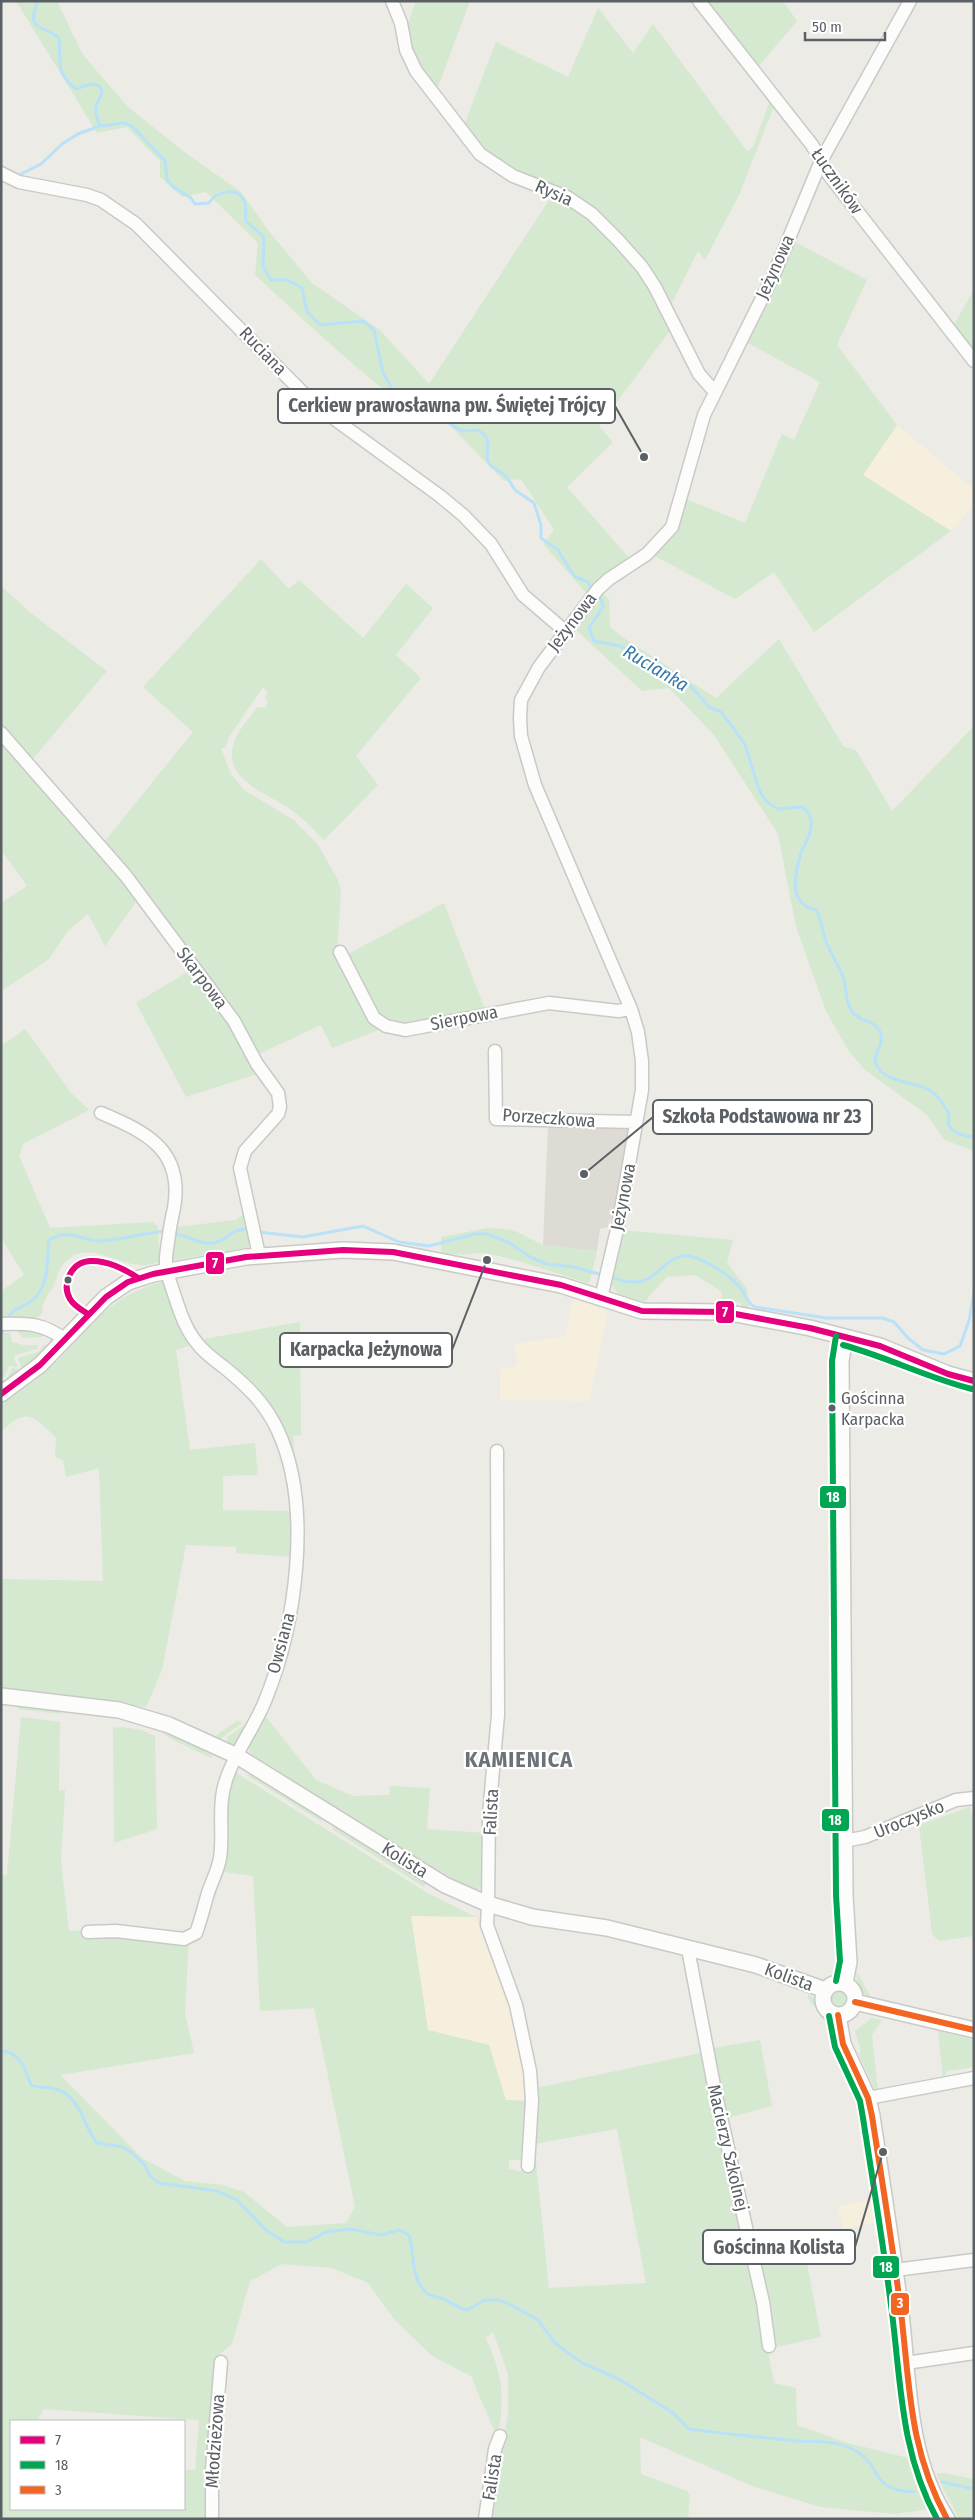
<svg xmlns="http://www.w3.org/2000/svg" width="975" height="2520" viewBox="0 0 975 2520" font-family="'Fira Sans Condensed',sans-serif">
	<rect width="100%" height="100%" fill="#ecebe6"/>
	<path fill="#f6efde" d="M897,425l73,61h4v19l-23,26 -88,-56z
		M573,1299l35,12 -19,90 -89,-1v-31l17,-3 -2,-22 50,-8z
		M411,1915l65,2 6,17h3l37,104 7,63 -23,-1 -17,-55 -61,-15z
		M871,2200l3,23 -31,6 -5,-23z"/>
	<path fill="#dedbd5" d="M548,1123l76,2 6,4 -18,90h-2l-2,8 -8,2 -3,22 -54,-6z"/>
	<path fill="#d4e9d0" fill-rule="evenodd" d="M16,1h41l26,54 45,52 55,44 58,41 26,37 45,54 68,47 49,54 124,-190 37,22 50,53 32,59 -73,98 14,16 -46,45 63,72 -42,36 -45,-51 11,-14 -33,-51 -17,2 -72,-74 -10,10c-61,-41 -113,-93 -167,-142l3,-32 -52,-51 -24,5 -22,-20v-16l-33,-34 -30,6z
		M416,1h54l-34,91 -24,-35 -6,-28z
		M703,1h80l14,20 -40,47z
		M598,8l35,45 20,-29 94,127 6,-4 18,-49 4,5 -35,90 -35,67 -7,-9 -29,58 -74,-97 -81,-40 -32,-21 -18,-26 32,-83 72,35z
		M793,241l74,39 -30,65 60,80 -34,50 88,56 -137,101 -40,-60 -39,27 -82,-44 22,-21 11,-35 59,24 37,-89 12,6 26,-58 -74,-40z
		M974,289v65l-21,-27z
		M261,559l28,30 10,-9 64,58 43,-54 27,24 -37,47 25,23 -65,78 22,29 -54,55c-11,-11 -21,-22 -34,-31 -21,-15 -66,-28 -57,-63 3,-14 17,-28 24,-39l8,1 3,-6 -3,-4 3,-5 -5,-6 -34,50 -4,11h-4l10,26 13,16 51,31 23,24 20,35 3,13 -4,58 47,77 -52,20 -11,-23 -62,29 -25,-41 -129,-172 88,-109 -50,-45z
		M1,586l31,28 75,57 -75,89 -31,-33z
		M601,593l8,6 1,28 12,10 94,61 63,-59 63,105 2,3 12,3 36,61 82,-85v425l-29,-11 -19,-26 -62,-45 -16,-19 -22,-39 -30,-84 -18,-93 -64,-99 -45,-47 -27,3 -68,-63z
		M1,739l135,159 -1,5 -30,43 -17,-32 -21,18 -18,27 -46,31 -2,-87 26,-17 -26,-36z
		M444,903l42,109 -81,15 -23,-5 -36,-67z
		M191,970l39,56 27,48 -71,23 -50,-94z
		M25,1029l47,65 17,16 -66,34 -4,12 31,72 102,-6 6,4 2,36c-6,1 -14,4 -20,3 -28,-2 -57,-29 -79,2 -4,6 -4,12 -7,18 -5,10 -12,15 -12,28l-5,5 -36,1v-28l23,-16 -23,-37v-192z
		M245,1213l6,32 -5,3 -77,13 7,-34 60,-7z
		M488,1228l25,2 30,15 54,6 -7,30 -4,2c-19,-7 -93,-32 -108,-30 -12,2 -24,2 -37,-1v-15z
		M621,1230l112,10 -6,23 20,26 2,19 -8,-1v-4l-19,-4 -1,-8 -26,-16 -28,2 -18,19 -3,6 -27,-7 -9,-12z
		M165,1281l29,63 -18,6 14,100 65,-7 3,32 -35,1v34l71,1 -2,46 -56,-4v-6l-50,-2 -24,125 -16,37 -145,-18v-110l102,2 -4,-113 -33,9 -3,-17 -8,-3 1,-19c-23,-23 -29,-31 -55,-6v-27c22,-15 42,-30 60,-48 37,-38 51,-62 104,-76z
		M300,1322l1,113 -8,1 2,30 -15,-39 -82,-87z
		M15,1328l29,4 -2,5 -19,1z
		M1,1333h9l2,9 11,3h15l-1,4 -22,6 -1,3 4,9 -9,-1 -5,11h-3z
		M49,1335l3,9 -17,18 -34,24v-6h5l6,-12 10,2 -4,-12 20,-6 6,-7 6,-1z
		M20,1704l39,6 2,4 -44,-5z
		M264,1714l52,66 37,16 36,-1 1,-9 40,2 -3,41 59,4 -4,53 -2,3h-9l-66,-39 -1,1 -149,-94 -6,-6v-5z
		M21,1717l39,5 -1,68h6l-4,72 8,69 17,-1 77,8 1,6 19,2 1,-4 5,-2 -4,73 9,40 -134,22 82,83 43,23 37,4 22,7 43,35 59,-4 9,-16 -41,-199 -54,3 -7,-135 -34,-5 6,-66 10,-33 194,122 47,23 -65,-1 17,114 61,15 17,55 23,1 -4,59h-16v9l20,4 7,-11 13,126 97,-5 -29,-154 -83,15 2,-56 169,-36 36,167 -1,12 -8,4 3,9 12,-1 27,140 22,5 1,37 47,17 64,16 22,51 -35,5 -75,-7 -68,-21 -112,-49 1,37 46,17 3,4 -2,24h-200l20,-105v-40l-15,-42 -7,6c16,35 20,61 11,99l-26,-61 -39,-20 -37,-36 -27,-37 -36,-15 -50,-4 -32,17 -18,63 -12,10 -11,116 -1,49h-207v-643l6,-1zM44,2409l155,11 -4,50h-11v39h-173v-88h26z
		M237,1721l5,2 -23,17 -5,-3z
		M246,1724l-8,18 -6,3 -4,-2 -1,-6z
		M122,1727l19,3 14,6 2,93 -43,14 -1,-115z
		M148,1727c16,0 48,20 64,28l-1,3 -42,-20 -7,-6z
		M245,1774l8,2 68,42 1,4z
		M970,1807l4,18v111l-35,5 -7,-7 -13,-109z
		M334,1826l92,58 -2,3 -92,-58z
		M857,1972l12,22 1,3c-11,-4 -15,-14 -13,-25z
		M832 1999a7 7 0 1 1 14 0a7 7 0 1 1-14 0Z
		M808,1994c10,5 22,24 23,36l-23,-32z
		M872,2018l10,2 -10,15 6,55h-3l-17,-37 3,-1 -6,-21z
		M938,2031l36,9v27l-27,4 -4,8z
		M760,2040l12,66 -48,13 -15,-70z
		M802,2237l19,100 -49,11 -19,-104z
		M943,2473l31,6v40h-15l-23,-45z"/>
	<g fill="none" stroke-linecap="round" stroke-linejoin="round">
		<path stroke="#b9e1f8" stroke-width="3" d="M38,1c-13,30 4,23 21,37 2,23 -4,35 17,51l15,-5 7,1c8,9 1,12 -2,21 -2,7 2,14 4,20l25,-3 8,4 32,34 2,18 5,7 19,12 4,6 14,-1c7,-11 27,-17 35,-3 3,6 1,14 2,21l18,16 -1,29 8,14h16l15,8 5,24 13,13 43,-4 11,9 9,43 12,21 16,7 18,-7 14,11 7,19 12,7 15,-1 7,4 4,7 -1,19 4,6 15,10 9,14 19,13 7,22v13l17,12 16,26 14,6 4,9
			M21,174l20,-10 21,-20 16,-10 22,-8
			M596,596l5,3 2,8 -14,21 5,13 26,5 45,22 22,14 22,25 12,5 11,14 13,19 15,47 7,10 11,7 25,-2c2,2 6,6 7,9 5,15 -6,27 -10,40 -6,22 -11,48 16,54 6,9 5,15 8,25 4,16 15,29 20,45 2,9 2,22 7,30 7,13 27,9 30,25 3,11 -9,18 -5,29 7,17 33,18 47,23 12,4 20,17 26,26l-1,11c7,10 14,12 26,13
			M171,1232c13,3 30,13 43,11 15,-3 16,-16 35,-13
			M258,1232l45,5 60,-11 36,16 30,4 46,-12h12l21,8 22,15 17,7 26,3 30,8
			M610,1277c8,2 17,6 26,5 21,0 32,-30 53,-26 17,4 42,19 52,33 5,6 6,14 14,18l71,11h56l12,4 14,16 15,12 21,4 16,-8 9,-25 5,-28
			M7,1320c5,-11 10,-11 20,-16 24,-14 19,-41 22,-64 24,-13 29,1 52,1 22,-1 42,-8 64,-10
			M1,1334l5,-8
			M1,2051c20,1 24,18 30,34 9,4 19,1 27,5 24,9 25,36 39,53l26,4 9,6 13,12 5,11 9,7 58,8 20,9 29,30 18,12h23l19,-10 24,-3 31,6 18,-5 10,5c6,18 1,46 19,59 6,4 13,3 18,6 8,5 12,8 21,10l18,-10h15l13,6 25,14 17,23 27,20 37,16 54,34 16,16c35,5 71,8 107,12 20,1 38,-1 56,8 33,16 15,41 62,43
			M942,2482l32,7"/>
		<g stroke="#c9c9c8" stroke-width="15">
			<path id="minor" d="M392,1l9,22 5,27 10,21 64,83 33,22 54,21 25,17 26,26 24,27 13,20 44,87 16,18
				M699,1l113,144 17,30 145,186
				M1,173l18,9 68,13 14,5 35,24 178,180 126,92 23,19 28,29 32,51 42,36
				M1,733l125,143 108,145 23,43 21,29 2,14 -2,7 -33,37 -5,17 19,87
				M340,952l34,66 12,8 19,4 144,-27 69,8 13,-2
				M495,1051l1,68 140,3
				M601,1298l18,-77 23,-131v-29l-4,-29 -7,-23 -96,-224 -14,-49 -1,-18 1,-18 18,-33 59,-78 11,-10 38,-25 25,-27 32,-112 70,-141 47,-113 89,-160
				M1,1324c25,-1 43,-1 64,16
				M497,1451l1,264 -9,99 -1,90 -1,21 29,80 14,66 2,29 -4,66
				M844,1841l21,-4 91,-37 18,-2
				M88,1932l28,-1 68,8 12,-6c5,-13 8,-27 12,-40 4,-12 10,-23 12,-35 4,-26 -3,-52 6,-78 9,-28 28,-52 39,-79 31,-76 48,-194 13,-270 -12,-27 -31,-45 -53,-63 -10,-8 -21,-15 -28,-25 -14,-17 -19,-38 -26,-58 -8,-24 -5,-27 -2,-50 1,-9 3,-18 5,-27 10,-58 -28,-76 -73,-95
				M688,1949l27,142 48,211 6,44
				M868,2098l106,-20
				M895,2270l79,-10
				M906,2363l68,-10
				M212,2519v-50l9,-107
				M485,2519l10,-70 5,-13"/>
		</g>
		<g stroke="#c9c9c8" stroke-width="18">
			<path id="tertiary" d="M845,1337l-4,24 4,534 4,67 -4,21
				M1,1394l39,-29 66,-68 22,-15 25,-8 93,-17 97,-7 50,2 168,33 81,26 83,1 85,16 70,18 68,28 26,7
				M1,1696l118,14 50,15 68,31 208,129 43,19 44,13 75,11 149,37 69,25
				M823 1999a16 16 0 1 1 32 0a16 16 0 1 1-32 0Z
				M855,2002l119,28
				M838,2015l5,29 25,54 4,18c10,66 20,131 29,197 8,70 6,144 46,206"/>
		</g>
		<use href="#minor" stroke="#fcfcfb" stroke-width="12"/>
		<use href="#tertiary" stroke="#fcfcfb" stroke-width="15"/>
		<g stroke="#fff" stroke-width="10">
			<path id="bus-1" d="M88,1314c-6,-4 -14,-8 -18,-15 -9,-16 2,-37 20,-38 16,-1 35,8 48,17
				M1,1394l39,-29 66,-68 22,-15 25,-8 93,-17 97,-7 50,2 168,33 81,26 83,1 85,16 70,18 68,28 26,7"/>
		</g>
		<g stroke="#fff" stroke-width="10">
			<path id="bus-2" d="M836,1336l-4,25 4,534 4,66 -4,20
				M843,1345c44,12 85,33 129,44
				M829,2016l6,31 25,54 3,17c10,65 21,130 29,195 9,71 9,141 45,206"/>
		</g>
		<g stroke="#fff" stroke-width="10">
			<path id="bus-3" d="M855,2002l119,28
				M838,2015l5,29 25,54 4,18c10,65 21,131 29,196 9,76 8,137 46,207"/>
		</g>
		<use href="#bus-1" stroke="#e5007d" stroke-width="6"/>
		<use href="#bus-2" stroke="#00a651" stroke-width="6"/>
		<use href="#bus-3" stroke="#f26522" stroke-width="6"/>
	</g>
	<g fill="#5b6065" stroke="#fff" stroke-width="2">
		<circle cx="68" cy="1280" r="4.5"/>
		<circle cx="832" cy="1408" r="4.5"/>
	</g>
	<g text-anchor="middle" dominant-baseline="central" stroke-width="4.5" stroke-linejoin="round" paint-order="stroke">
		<g font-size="17" fill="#5b6065" stroke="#fff" text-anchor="start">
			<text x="841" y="1398">Gościnna<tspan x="841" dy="21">Karpacka</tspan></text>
		</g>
		<g font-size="18" fill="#5b6065" stroke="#fff">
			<text transform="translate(837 181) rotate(55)">Łuczników</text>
			<text transform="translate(554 193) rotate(24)">Rysia</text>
			<text transform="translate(775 267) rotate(-66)">Jeżynowa</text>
			<text transform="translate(263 351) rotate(46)">Ruciana</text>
			<text transform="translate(572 622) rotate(-53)">Jeżynowa</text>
			<text transform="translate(202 978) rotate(53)">Skarpowa</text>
			<text transform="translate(464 1018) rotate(-11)">Sierpowa</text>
			<text transform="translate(549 1118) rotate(4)">Porzeczkowa</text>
			<text transform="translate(623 1197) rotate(-79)">Jeżynowa</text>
			<text transform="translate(281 1643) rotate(-75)">Owsiana</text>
			<text transform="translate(491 1812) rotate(-87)">Falista</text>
			<text transform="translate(909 1819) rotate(-22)">Uroczysko</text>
			<text transform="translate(405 1860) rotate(32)">Kolista</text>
			<text transform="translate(789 1977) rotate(20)">Kolista</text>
			<text transform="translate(728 2148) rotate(77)">Macierzy Szkolnej</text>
			<text transform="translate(215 2441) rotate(-86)">Młodzieżowa</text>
			<text transform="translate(492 2477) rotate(-81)">Falista</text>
		</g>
		<g font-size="19" font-style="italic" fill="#377aae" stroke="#fff">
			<text transform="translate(656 668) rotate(31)">Rucianka</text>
		</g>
		<g font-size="22" font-weight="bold" letter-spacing="1" fill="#6c7277" stroke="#fff">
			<text x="519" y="1759">KAMIENICA</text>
		</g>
	</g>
	<path fill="none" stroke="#5b6065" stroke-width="2" d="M644 457L615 406M584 1174L653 1117M487 1260L452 1350M883 2152L855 2247"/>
	<g fill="#5b6065" stroke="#fff" stroke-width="2">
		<circle cx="644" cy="457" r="5"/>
		<circle cx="584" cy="1174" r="5"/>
		<circle cx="487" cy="1260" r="5"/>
		<circle cx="883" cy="2152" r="5"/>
	</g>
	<g fill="#fff" stroke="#5b6065" stroke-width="2">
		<rect x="278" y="389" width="337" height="34" rx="5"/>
		<rect x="653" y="1100" width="219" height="34" rx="5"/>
		<rect x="280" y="1333" width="172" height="34" rx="5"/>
		<rect x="703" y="2230" width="152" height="34" rx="5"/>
	</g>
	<g font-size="19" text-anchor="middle" font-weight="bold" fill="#5b6065">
		<text x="447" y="412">Cerkiew prawosławna pw. Świętej Trójcy</text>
		<text x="762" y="1123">Szkoła Podstawowa nr 23</text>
		<text x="366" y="1356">Karpacka Jeżynowa</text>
		<text x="779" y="2254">Gościnna Kolista</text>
	</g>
	<g stroke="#fff" stroke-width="2">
		<rect x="205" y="1251" width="20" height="24" rx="5" fill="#e5007d"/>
		<rect x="715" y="1300" width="20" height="24" rx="5" fill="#e5007d"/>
		<rect x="819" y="1485" width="28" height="24" rx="5" fill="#00a651"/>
		<rect x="821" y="1808" width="29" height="24" rx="5" fill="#00a651"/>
		<rect x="872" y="2255" width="28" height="24" rx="5" fill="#00a651"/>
		<rect x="890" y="2292" width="20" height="24" rx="5" fill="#f26522"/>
	</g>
	<g font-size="14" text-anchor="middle" font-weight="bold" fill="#fff">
		<text x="215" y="1268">7</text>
		<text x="725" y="1317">7</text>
		<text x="833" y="1502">18</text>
		<text x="835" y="1825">18</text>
		<text x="886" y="2272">18</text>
		<text x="900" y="2308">3</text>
	</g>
	<rect width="975" height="2520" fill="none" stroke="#5b6065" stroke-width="5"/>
	<rect x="10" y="2420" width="175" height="90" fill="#ffffff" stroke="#bdbfc1"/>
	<rect x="20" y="2436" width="25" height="8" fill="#e5007d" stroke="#bdbfc1"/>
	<text x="55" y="2445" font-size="15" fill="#5b6065">7</text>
	<rect x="20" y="2461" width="25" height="8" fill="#00a651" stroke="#bdbfc1"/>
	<text x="55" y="2470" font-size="15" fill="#5b6065">18</text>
	<rect x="20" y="2486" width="25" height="8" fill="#f26522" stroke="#bdbfc1"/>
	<text x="55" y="2495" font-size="15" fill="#5b6065">3</text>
	<path d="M805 32v8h80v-8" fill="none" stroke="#5b6065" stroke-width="2.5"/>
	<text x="812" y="32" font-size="15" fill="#5b6065" stroke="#ffffff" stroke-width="4" paint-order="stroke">50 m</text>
</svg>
